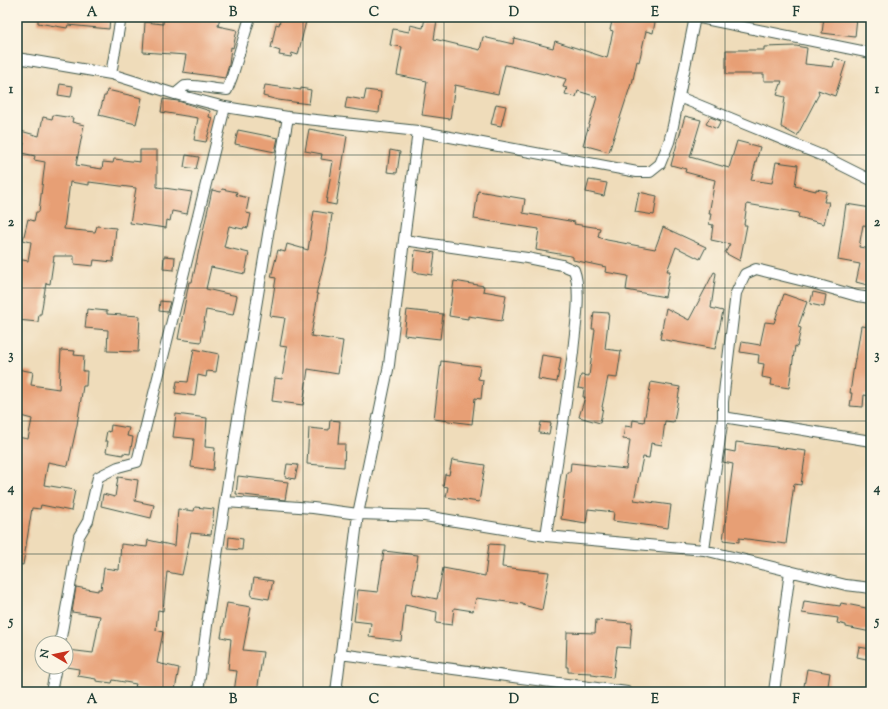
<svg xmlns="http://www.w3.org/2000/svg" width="888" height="709" viewBox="0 0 888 709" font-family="'Sorts Mill Goudy',serif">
	<rect width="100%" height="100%" fill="#fcf5e5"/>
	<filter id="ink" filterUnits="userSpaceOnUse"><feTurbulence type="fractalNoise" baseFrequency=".025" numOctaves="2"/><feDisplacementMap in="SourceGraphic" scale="8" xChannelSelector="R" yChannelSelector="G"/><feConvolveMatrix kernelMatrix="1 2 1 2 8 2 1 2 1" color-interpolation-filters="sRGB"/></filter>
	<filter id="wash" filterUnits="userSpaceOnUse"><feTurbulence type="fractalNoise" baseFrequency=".012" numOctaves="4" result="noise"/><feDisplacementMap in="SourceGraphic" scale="16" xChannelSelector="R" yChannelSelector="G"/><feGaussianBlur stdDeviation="0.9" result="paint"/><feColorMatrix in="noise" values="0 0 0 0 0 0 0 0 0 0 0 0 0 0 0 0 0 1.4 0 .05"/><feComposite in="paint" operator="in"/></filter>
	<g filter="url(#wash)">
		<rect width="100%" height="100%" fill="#efdcba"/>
		<g id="blocks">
			<path fill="#e79f75" d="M38,17h72l-1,12 -41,-4 -1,3 -29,-5z
				M164,17h56l-2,9 19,4 -4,18 -2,-1 -2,18 -4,13 -42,-6 3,-17 -43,-3 2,-30 18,2z
				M281,17h26l-9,38 -6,-2 -1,4 -12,-2 1,-4 -9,-3 5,-24 3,1z
				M613,17h43l-3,16 -7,-2 -7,31 -2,-1 -5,23h-1l-22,68 -26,-7 14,-48 -19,-6 -2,6 -11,-3 2,-6 -4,-1 3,-8 -21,-6 -1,1 -38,-9h-1l-7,29 -43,-9 -5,34 -28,-4 5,-34 -30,-6 5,-28 -12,-2 3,-16 16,3 1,-7 13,3 2,-10 12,2 -3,19 46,11 3,-13 30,7 1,-6 39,10 2,-7 52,17 6,-27 -3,-1z
				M824,17h33l-2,20 -33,-4z
				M796,46l11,2 -2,16 28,3 2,-9 11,4 -11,34 -17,-6 1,4 -22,42 -16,-9 4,-30 -8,-2 5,-14h-18v-7h-38v-24h38v-3z
				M60,84l13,2 -2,11 -13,-2z
				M265,85l36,5v-2l10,2 -2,14 -31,-4 -15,-4z
				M107,90l35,8 -6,26 -37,-9 5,-19h2z
				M366,90l15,2 -2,21 -34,-5 2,-11 17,3z
				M163,99l15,2 32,10 -1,6 4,1 -7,24 -12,-2 4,-22 -37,-6z
				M496,104l10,2 -5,20 -10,-2z
				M53,115l20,3 -1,4 12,3 -8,40 26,4 1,-7 10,1 1,-4 26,3v-12h17v37l35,5 -5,22 -15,-3 -2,10 -3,-1 -1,8 -36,-5 6,-35 -47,-6v3l-19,-3 -6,47 31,3 2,-6 19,2 -3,34 -19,-2 -1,6 -19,-2v-8h-20l-4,28 -4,-1 -5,31h-2l-1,8 -21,-2v-61l11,2 3,-19 -8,-2 5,-21 6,2 2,-9h3l6,-50 -11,-2 1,-4 -13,-3 2,-10 -7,-2v-11l22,6 4,-19 9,2z
				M685,116l16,4 -11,37 39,11 8,-27 23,6 -9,33 21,3 4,-21 22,3 -3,21 21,5v-2l11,2 -3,11h5l-5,22 -26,-7 1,-4 -52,-9 -3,21h3l-7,36 -15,-8 5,-9 -19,-4 2,-15 -4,-1 2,-10h-2l6,-34 -30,-8 1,-3 -15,-4z
				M710,117l11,4 -4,8 -11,-5z
				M309,129l38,7 -11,69 -10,-2 7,-42 -12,-2 1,-5 -17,-3z
				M238,130l40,8 -3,14 -40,-8z
				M390,150l10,2 -3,21 -10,-1z
				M186,155l13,2 -3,12 -12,-2z
				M589,180l18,3 -3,13 -18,-4z
				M222,189l15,3 -1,3 13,3 -3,15 5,1 -3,14 -4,-1 -1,2 -14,-3 -5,21 25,6 -4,21 -34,-7 -5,22 31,7 -4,19 -27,-5 -5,32 -23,-3 11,-57h3l20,-92 9,2z
				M478,191l47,8 -2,14 52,9 -1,2 26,4 -2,9 9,3 48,9 8,-22 43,20 -6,12 -24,-12 -9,24h3l-5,26 -39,-7 2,-14 -23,-4 1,-5 -33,-7v-3l-2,-1 -35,-6 3,-21 -65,-10z
				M639,192l18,4 -3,19 -19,-3z
				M846,204l25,4v18l-8,-1 -4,22 12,2v37l-15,-4 4,-18 -22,-4z
				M314,211l18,3 -5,37 -11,43h2l-7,42 32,5 -5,33 -30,-5 -5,36 -31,-4 3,-23 7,1 5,-32 -7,-1 5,-28 -15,-2 6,-38 -5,-1 7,-27 7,2 2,-8 21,6z
				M415,250l20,3 -3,22 -19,-3z
				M164,256l11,1 -1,13 -11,-1z
				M714,272l2,1 -5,35 12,3 -8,38 -55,-10 6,-31 23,12z
				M454,281l30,5 -1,5 23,4 -4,26 -34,-5v3l-19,-3z
				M813,292l13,3 -2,12 -14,-3z
				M784,294l23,8 -9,25 3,1 -4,19 -2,-1 -6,42 -18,-3 1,-6 -10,-2 2,-13 -6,-1 1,-8 -19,-3 2,-10 18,3 5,-23 9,1z
				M160,301l10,1 -3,10 -8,-1z
				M87,309l20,2v3l33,2 -2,36 -31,-1 1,-21 -23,-2z
				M407,310l36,4 -3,25 -36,-4z
				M594,312l15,1 -4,36 16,2 -4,27 -9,-1 -6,30h1l-3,16 -21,-6 6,-20h-2l1,-8 -6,-1 3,-13 8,1 6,-47h-3z
				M861,326l10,1v69l-7,-1 -1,12 -13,-1 2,-13h-2l5,-35h1z
				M194,349l25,5 -3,18 -9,-1 -1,6 -8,-2 -3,21 -20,-3 2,-12 11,1z
				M61,350l14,1 -1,4 10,1 -1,15h4l-1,15h-3l-6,39 -9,41 -20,-4 -4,23 31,5 -4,21 -30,-6 -1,4 -8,-1 -9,57 -6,-1v-127l11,2 4,-20 -15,-4v-46l16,3 -2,13 28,4z
				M542,355l19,3 -4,24 -19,-3z
				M441,361l39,5 -2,13 5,1 -2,19 -6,-1 -3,26 -38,-5z
				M651,382l29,5 -6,35 -9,-1 -3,24 -11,-2 -2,15 -6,-1 -9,43 37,5 -3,23 -55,-7 1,-9 -26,-3 -2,14 -25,-4 6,-47h3l1,-9 55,6 4,-29 -7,-1 2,-13 7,1 1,-7 11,2z
				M176,414l31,4 -2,29 10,1 -2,22 -22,-3 3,-28 -21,-2z
				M330,420l10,1 -2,23h7l-1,23 -37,-3 2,-36 20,2z
				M541,422l10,1 -2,11 -10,-1z
				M111,425l18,3 -2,8 6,1 -3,17 -7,-1v2l-17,-3 2,-11h-3l2,-10 3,1z
				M736,442l70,9 -5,34 -7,-1 -8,60 -47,-6v4l-16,-2 10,-76 -10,-2 2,-12 10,2z
				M452,460l33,5 -6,37 -33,-5 2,-10 -5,-1 2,-12 4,1z
				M287,464l11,1 -3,14 -10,-2z
				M238,476l50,6 -3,18 -49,-6z
				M118,477l20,3 -3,21 19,4 -3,13 -50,-12 2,-12 12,3z
				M195,507l19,2 -3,26 -20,-2 -9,42 -15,-3 -4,39 -5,-1 -2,20 7,2 -6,31 22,5 -4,22 -10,-2 -1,4h-2l-27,-5 1,-3 -23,-4 -1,3 -16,-2v-2l-18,-3 1,-7 -13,-2 2,-17 25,3 7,-37 -28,-4 4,-25 22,4v-2h3l3,-21 15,2 2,-26 26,3 1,-7 27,6 3,-37 16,2z
				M229,537l14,2 -1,11 -14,-1z
				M489,544l15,1 -2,22 47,5 -7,38 -19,-5v-1l-47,-6 -3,13 -19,-3 -2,17 -16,-2 1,-11 -32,-7 -4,36 -32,-4 2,-14 -17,-2 4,-31 20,2 6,-41 34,4 -6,39 25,5 6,-31 42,8z
				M254,578l19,3 -4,18 -18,-3z
				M804,601l36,5 1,-3 30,6v23l-25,-5v-2l-9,-2 1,-5 -36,-5z
				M227,603l24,4 -8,43 20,2 -6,40h-23l3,-21 -9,-1 3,-31 -10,-2z
				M596,620l36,3 -2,25 -13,-1 -4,31 -21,-3v-2l-24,-1v-5h-2l1,-35 28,1z
				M859,647l12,2v11l-14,-3z
				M807,669l23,4 -3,19h-24z"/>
		</g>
	</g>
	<g filter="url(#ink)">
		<use href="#blocks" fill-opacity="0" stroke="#3e5548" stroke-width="1"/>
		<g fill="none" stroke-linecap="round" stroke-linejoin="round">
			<g stroke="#3e5548" stroke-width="12">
				<path id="street" d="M695,17l176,36
					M17,58l94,16 64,20 50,13 63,10 130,14 219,41h13l10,-8 9,-22 4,-16 22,-109
					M111,74l10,-57
					M175,94c3,-2 7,-6 10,-8 7,-2 32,4 42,4l5,-13 18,-60
					M679,97l144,59 48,24
					M404,240l123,18 35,7 12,5c8,21 1,59 -1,82 -8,62 -18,123 -27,184
					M723,417l148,24
					M226,502l87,6 45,6 67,2 121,20 158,14 142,35 25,3
					M704,550l19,-133v-15l2,-18 11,-91 9,-19 11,-5 56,14 45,13 14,2
					M60,643l19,-107 9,-15 10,-44 20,-10 19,-5 88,-355
					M340,654l287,38
					M51,692l5,-25
					M198,692c25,-192 57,-384 90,-575
					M336,692l22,-178 31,-149 15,-125 14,-109
					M774,692l16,-121"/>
			</g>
			<use href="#street" stroke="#fff" stroke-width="10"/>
		</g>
	</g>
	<path fill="none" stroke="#1f3d34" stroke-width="1" stroke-opacity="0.55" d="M163,17v675M303,17v675M444,17v675M585,17v675M725,17v675M17,155h854M17,288h854M17,421h854M17,554h854"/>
	<rect width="888" height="709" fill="none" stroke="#fcf5e5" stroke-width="44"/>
	<g transform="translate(54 655) rotate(279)"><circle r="19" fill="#fcf5e5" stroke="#a4ab9e"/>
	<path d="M0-3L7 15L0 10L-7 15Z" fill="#c8321e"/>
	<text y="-6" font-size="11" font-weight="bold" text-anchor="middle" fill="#1f3d34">N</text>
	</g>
	<rect x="22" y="22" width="844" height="665" fill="none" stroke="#1f3d34" stroke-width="1.5"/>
	<g font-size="13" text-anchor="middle" font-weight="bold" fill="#1f3d34">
		<text x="92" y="16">A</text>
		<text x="233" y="16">B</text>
		<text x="374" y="16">C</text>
		<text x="514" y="16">D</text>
		<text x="655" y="16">E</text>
		<text x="796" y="16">F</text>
		<text x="11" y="93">1</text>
		<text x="877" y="93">1</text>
		<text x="11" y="226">2</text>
		<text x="877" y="226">2</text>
		<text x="11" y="359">3</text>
		<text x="877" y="359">3</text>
		<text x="11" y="492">4</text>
		<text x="877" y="492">4</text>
		<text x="11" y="625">5</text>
		<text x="877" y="625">5</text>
		<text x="92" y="703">A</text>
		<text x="233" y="703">B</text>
		<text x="374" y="703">C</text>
		<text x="514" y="703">D</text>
		<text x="655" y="703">E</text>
		<text x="796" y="703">F</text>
	</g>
</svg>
